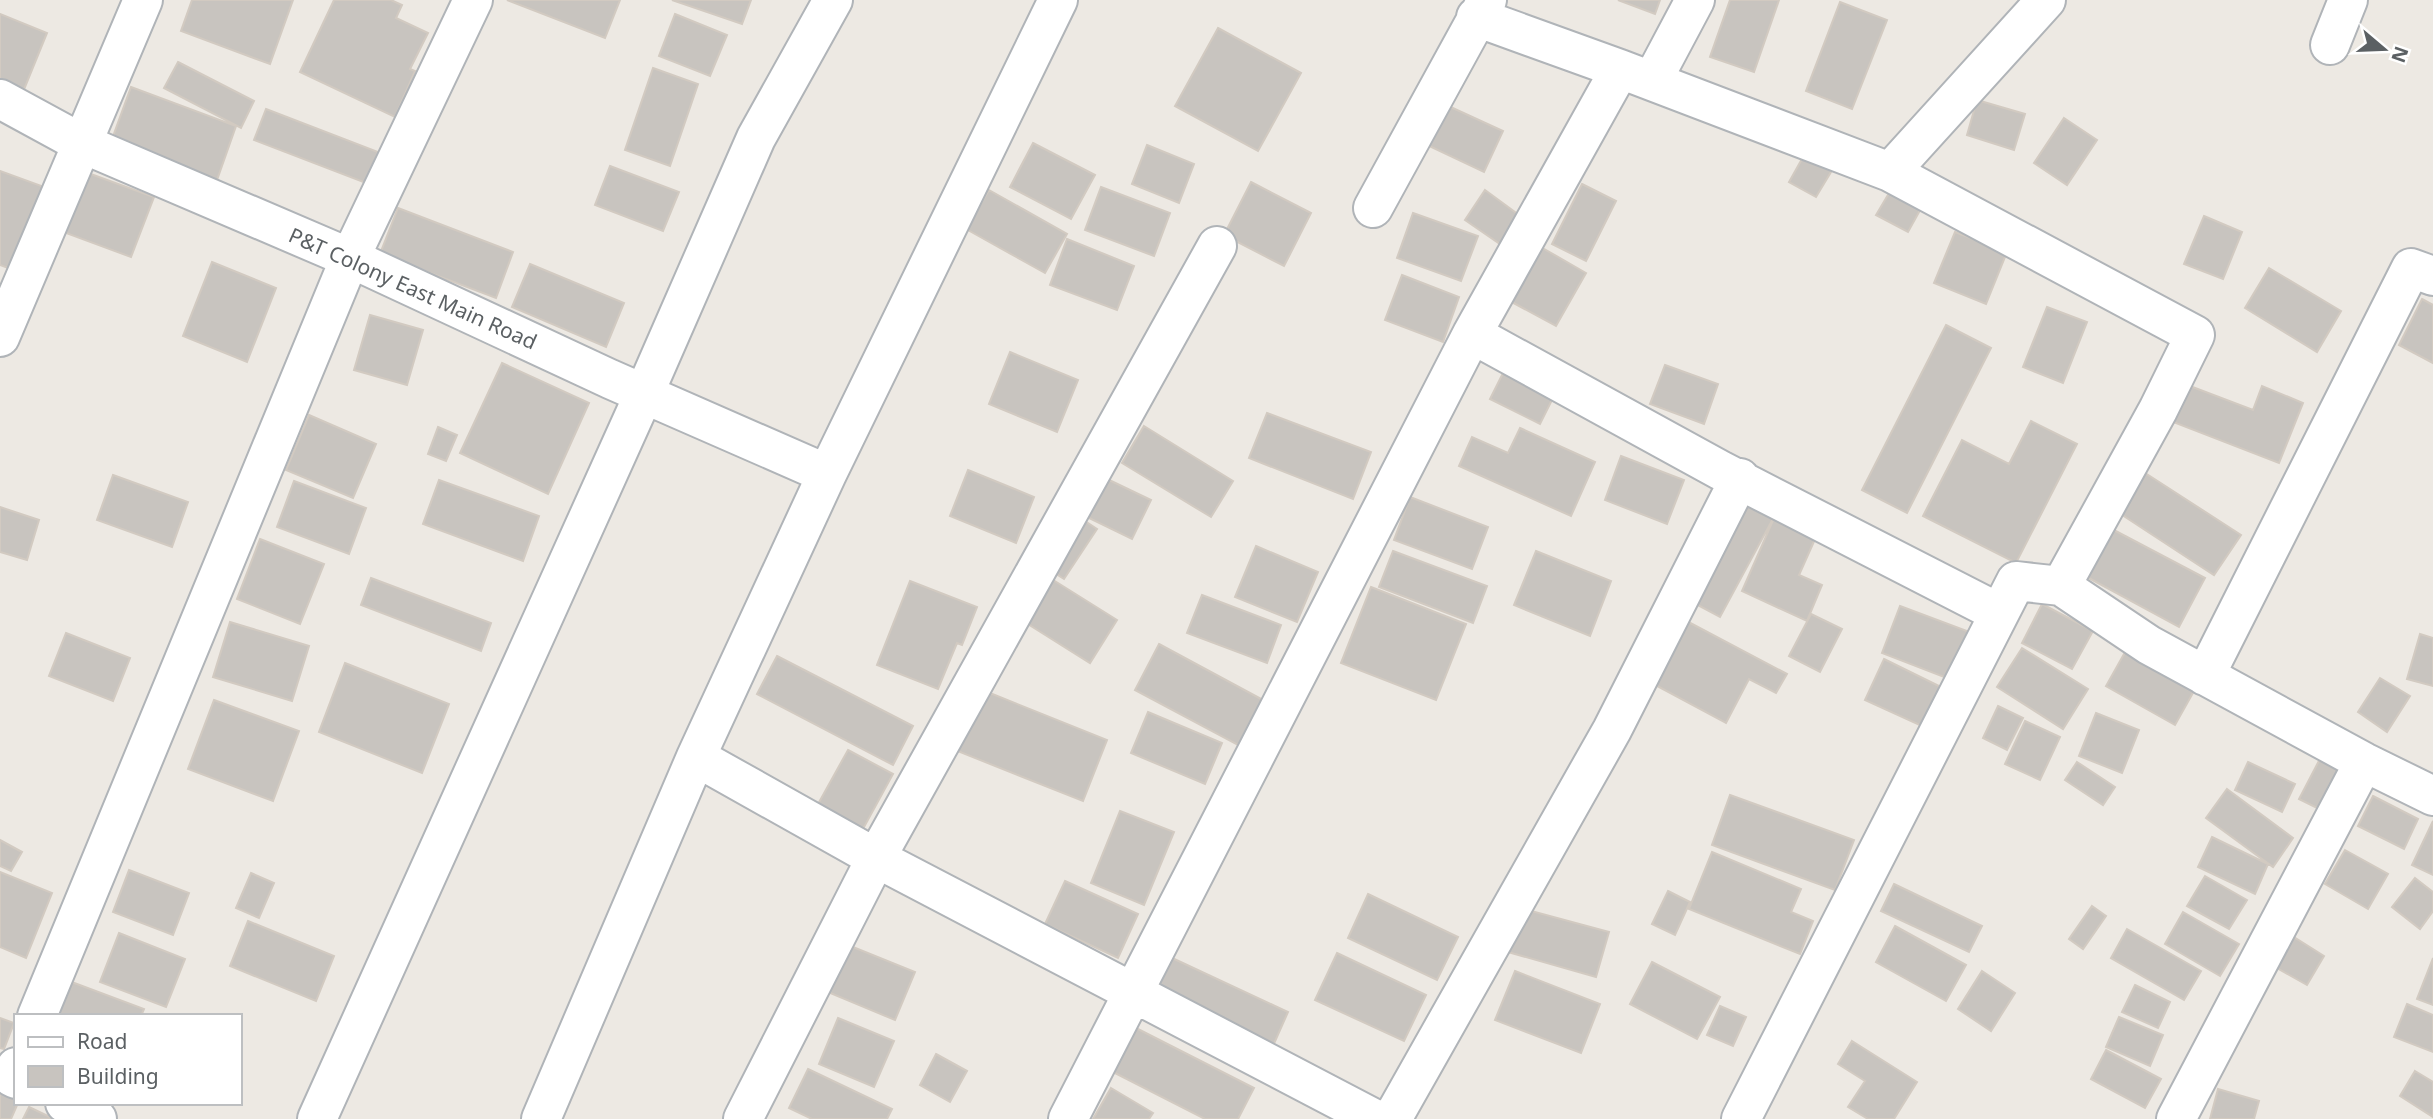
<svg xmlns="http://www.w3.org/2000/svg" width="2433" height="1119" viewBox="0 0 2433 1119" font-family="'Noto Sans',sans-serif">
	<rect width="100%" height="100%" fill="#ede9e3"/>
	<path fill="#c8c4bf" stroke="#d2cac1" stroke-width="2" d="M192,0h101l-23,64 -89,-33z
		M334,0h57l11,5 -6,13 32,15 -18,36 5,2 -20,46 -95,-45z
		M507,0h113l-15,38z
		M672,0h79l-9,24z
		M1618,0h42l-5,14z
		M1730,0h49l-25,72 -44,-15z
		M1840,2l47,18 -35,89 -46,-18z
		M0,14l47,19 -24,59 -23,-9z
		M675,14l52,21 -17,41 -51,-20z
		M1218,28l83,45 -43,78 -83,-45z
		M178,62l76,39 -13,27 -77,-40z
		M653,68l45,16 -28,82 -45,-16z
		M131,87l105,39 -19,54 -106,-38z
		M1977,100l48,14 -11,36 -47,-15z
		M1444,104l59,27 -19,41 -59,-28z
		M266,109l112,43 -12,31 -112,-43z
		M2064,118l33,22 -30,45 -33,-22z
		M1033,143l62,32 -24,44 -61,-32z
		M1147,145l47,19 -15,39 -47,-19z
		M1807,150l27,17 -18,30 -27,-15z
		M610,166l69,26 -16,39 -68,-26z
		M0,171l47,17 -31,83 -16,-6z
		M88,173l66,24 -23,60 -65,-24z
		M1251,182l60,31 -27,53 -60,-31z
		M1582,184l34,17 -30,60 -34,-17z
		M1101,187l69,26 -16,43 -69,-26z
		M1892,188l31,17 -15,27 -32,-17z
		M989,190l78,44 -22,39 -79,-44z
		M1485,190l34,25 -19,29 -35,-24z
		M398,208l115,44 -17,46 -116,-44z
		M1413,213l65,23 -17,45 -64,-23z
		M2204,216l38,16 -19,47 -39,-15z
		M1955,232l52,20 -21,52 -52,-21z
		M1067,239l67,27 -17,44 -67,-25z
		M1539,246l47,27 -30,53 -48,-26z
		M212,262l64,26 -29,74 -64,-26z
		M530,264l94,39 -18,44 -94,-40z
		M2269,268l72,43 -24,41 -72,-44z
		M1402,275l57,22 -16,45 -58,-22z
		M2422,299l11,6v58l-34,-18z
		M2047,307l40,15 -24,61 -40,-16z
		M370,315l53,15 -16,55 -53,-15z
		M1946,325l45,23 -84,165 -45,-23z
		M1010,352l68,28 -21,52 -68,-28z
		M502,363l87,40 -41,91 -88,-41z
		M1507,365l50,25 -17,34 -50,-25z
		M1665,365l53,19 -14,40 -54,-20z
		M2182,383l71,27 9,-24 41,17 -24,60 -111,-43z
		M1267,413l104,39 -18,47 -104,-41z
		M309,415l67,29 -23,54 -67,-28z
		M2031,421l46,23 -61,119 -93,-47 39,-76 47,24z
		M1144,426l89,55 -22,36 -89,-54z
		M438,427l19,8 -11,26 -18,-7z
		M1520,428l75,34 -24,54 -112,-50 13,-29 36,16z
		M1621,456l63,24 -17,44 -62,-24z
		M2139,469l102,66 -27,40 -101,-66z
		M968,470l66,27 -18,46 -66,-27z
		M113,475l75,27 -16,45 -75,-27z
		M1105,478l46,22 -19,39 -45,-22z
		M439,480l100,36 -16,45 -100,-37z
		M294,481l72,27 -17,46 -72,-27z
		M1410,497l78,30 -16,42 -78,-29z
		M1749,500l26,15 -55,102 -26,-14z
		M0,507l39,13 -12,40 -27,-8z
		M1073,513l24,16 -33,50 -24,-15z
		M1774,518l42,19 -17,38 23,10 -15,36 -65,-30z
		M2110,528l95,50 -26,49 -94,-51z
		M260,539l64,25 -24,60 -63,-25z
		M1256,546l62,26 -21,50 -62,-25z
		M1393,551l94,35 -14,37 -94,-36z
		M1536,551l75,30 -21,55 -76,-31z
		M371,578l120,45 -10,28 -120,-46z
		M1050,578l67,42 -27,43 -67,-42z
		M910,581l67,26 -15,38 -5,-2 -19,46 -61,-24z
		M1371,587l95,37 -30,76 -95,-37z
		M1202,595l79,30 -14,38 -80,-30z
		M2042,604l51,27 -21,38 -50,-26z
		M1900,606l75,28 -18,48 -75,-29z
		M1811,614l31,15 -22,43 -31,-16z
		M1679,617l108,57 -11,19 -27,-14 -23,44 -80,-43z
		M230,622l79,24 -17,55 -79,-24z
		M66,633l64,25 -17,43 -64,-25z
		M2420,634l13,4v48l-26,-7z
		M1159,644l104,56 -25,45 -103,-55z
		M2129,645l69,39 -23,41 -69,-39z
		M2022,648l66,41 -25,40 -66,-42z
		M777,656l136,70 -20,39 -136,-71z
		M1884,659l59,29 -19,39 -59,-27z
		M345,663l104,41 -27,69 -103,-41z
		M2380,678l30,18 -23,36 -29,-20z
		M980,689l127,51 -24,61 -128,-51z
		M214,700l85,31 -26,70 -85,-32z
		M1998,706l25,12 -16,32 -24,-12z
		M1148,712l74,31 -17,41 -74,-31z
		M2096,713l43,17 -17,43 -43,-17z
		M2025,721l35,16 -20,43 -35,-16z
		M848,750l45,24 -30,55 -45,-25z
		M2322,755l24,13 -23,43 -24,-12z
		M2077,762l38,25 -12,18 -38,-25z
		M2248,762l47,22 -13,28 -47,-22z
		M2227,789l66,49 -20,29 -67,-49z
		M1730,795l124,45 -19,50 -123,-45z
		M2373,796l45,23 -14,30 -46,-23z
		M1120,811l54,21 -30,73 -53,-22z
		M2433,821v54l-21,-10z
		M2212,837l56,27 -13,30 -57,-27z
		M0,840l22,12 -11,19 -11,-5z
		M2345,850l43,24 -20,35 -43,-25z
		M1712,852l89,37 -10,23 22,9 -13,33 -111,-45z
		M129,870l60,23 -16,42 -60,-23z
		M0,872l52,21 -26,65 -26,-11z
		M251,873l23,10 -15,35 -23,-10z
		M2205,876l42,24 -18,29 -42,-23z
		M2415,878l18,14v19l-13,18 -28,-22z
		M1065,881l73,33 -20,44 -73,-34z
		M1894,884l88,42 -13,26 -88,-41z
		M1668,891l22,11 -15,33 -23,-11z
		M1368,894l90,43 -21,43 -89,-42z
		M2092,906l14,10 -23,33 -14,-10z
		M1520,908l89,24 -13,45 -88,-25z
		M2183,912l56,32 -19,32 -55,-32z
		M248,921l86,35 -18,45 -86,-35z
		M1895,926l71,39 -20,36 -70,-39z
		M2127,929l74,42 -17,29 -73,-42z
		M2286,932l38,24 -17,29 -39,-22z
		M119,933l66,26 -19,48 -66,-25z
		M843,943l72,29 -20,48 -72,-30z
		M1337,953l89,42 -22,46 -89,-41z
		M1170,957l118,55 -15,34 -118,-55z
		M2433,958v47l-16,-6z
		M1652,962l68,35 -23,42 -67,-35z
		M1515,971l85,33 -19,49 -86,-33z
		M1982,971l33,22 -24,38 -33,-22z
		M69,981l75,28 -3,7h-86z
		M2135,985l35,17 -12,26 -36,-16z
		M2407,1004l26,11v37l-39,-15z
		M1720,1006l26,11 -13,29 -26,-11z
		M2119,1017l44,18 -13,31 -44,-19z
		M0,1018l14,5 -10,26 -4,-1z
		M838,1018l56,23 -20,46 -55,-23z
		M1134,1027l120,61 -16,31h-33l-94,-48z
		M1852,1041l65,41 -23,37h-26l-20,-12 17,-26 -27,-17z
		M2106,1050l55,29 -16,29 -54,-29z
		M936,1054l31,17 -17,31 -30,-17z
		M808,1069l84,40 -5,10h-75l-23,-11z
		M2415,1071l18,11v35l-33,-21z
		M1111,1088l42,25 -4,6h-56z
		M2218,1089l41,12 -5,18h-44z
		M0,1091l16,6 2,6 -7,16h-11z
		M29,1107l25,12h-31z"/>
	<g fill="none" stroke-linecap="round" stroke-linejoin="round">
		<g stroke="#b0b4b8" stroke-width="42">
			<path id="street" d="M1476,17l144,52 270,103 305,163 -37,75 -97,176
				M2330,45l18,-45
				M1652,81l43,-81
				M0,99l81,44 269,115 260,121 217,95
				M1890,172l156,-172
				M1373,208l114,-208
				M1472,334l248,136 279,143
				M0,337l143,-337
				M2205,676l206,-408 22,8
				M696,757l180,101 499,261
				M37,1016l313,-758 123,-258
				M16,1067l-4,10 4,2
				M65,1103l32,16
				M317,1119l327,-725 112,-256 77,-138
				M541,1119l155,-362 131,-283 231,-474
				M743,1119l133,-261 341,-612
				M1068,1119l404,-785 148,-265
				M1392,1119l220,-389 128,-252
				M1741,1119l275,-538 45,5 88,59 215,117 69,34
				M2176,1119l188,-357"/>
		</g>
		<use href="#street" stroke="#fff" stroke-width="38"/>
	</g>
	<g text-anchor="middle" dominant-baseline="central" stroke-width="5" stroke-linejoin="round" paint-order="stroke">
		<g font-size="21" fill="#5b6063" stroke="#fff">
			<text transform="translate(413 288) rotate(24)">P&amp;T Colony East Main Road</text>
		</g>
	</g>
	<rect x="14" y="1014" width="228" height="91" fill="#ffffff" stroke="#bdbfc1" stroke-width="2"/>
	<rect x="28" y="1037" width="35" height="10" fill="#ffffff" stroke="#bdbfc1" stroke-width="2"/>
	<text x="77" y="1049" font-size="21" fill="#5b6063">Road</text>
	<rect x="28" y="1066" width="35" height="21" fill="#c8c4bf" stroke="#bdbfc1" stroke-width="2"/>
	<text x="77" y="1084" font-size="21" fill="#5b6063">Building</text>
	<g transform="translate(2384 49) rotate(109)" stroke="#ffffff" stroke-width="5" paint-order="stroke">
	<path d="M0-5L12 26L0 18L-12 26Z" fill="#5b6063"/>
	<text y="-10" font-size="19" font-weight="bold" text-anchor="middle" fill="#5b6063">N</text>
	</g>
</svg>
